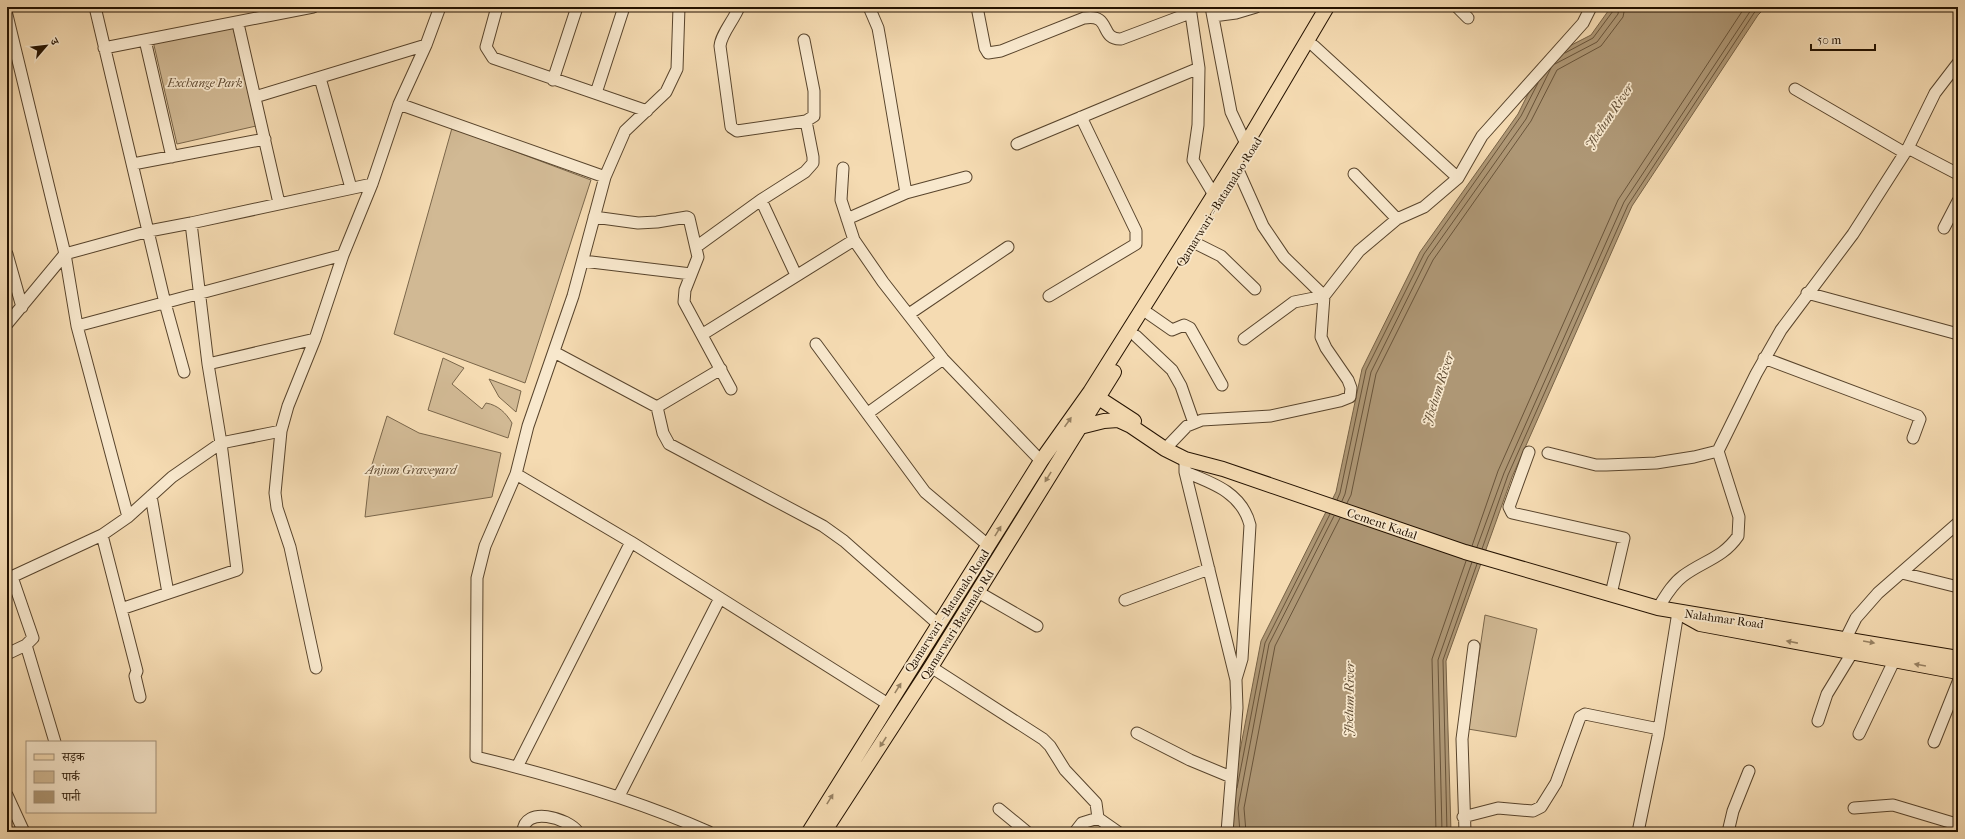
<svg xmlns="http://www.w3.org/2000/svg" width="1965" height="839" viewBox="0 0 1965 839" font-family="'IM FELL French Canon','Noto Serif Devanagari',serif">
	<rect width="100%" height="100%" fill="#f5dbb2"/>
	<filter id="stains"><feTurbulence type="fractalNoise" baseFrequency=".005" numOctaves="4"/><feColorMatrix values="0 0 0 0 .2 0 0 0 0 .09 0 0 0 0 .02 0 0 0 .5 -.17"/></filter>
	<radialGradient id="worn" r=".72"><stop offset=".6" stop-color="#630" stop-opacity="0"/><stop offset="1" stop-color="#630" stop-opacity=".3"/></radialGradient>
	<path fill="#d1b994" stroke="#7a664a" d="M232,23l24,103 -79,18 -24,-103z
		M452,128l139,52 -66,203 -131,-49z
		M443,358l21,10 -12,16 30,25 4,-6c12,2 20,10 26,20l-4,15 -80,-28z
		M489,379l32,12 -5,21 -17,-15z
		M387,416l32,17 82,20 -9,44 -127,20 5,-46z
		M1485,615l52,14 -21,108 -48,-8z"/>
	<path fill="#ae9775" stroke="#776246" d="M1611,7h155l-8,8 -126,191 -120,271 -66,184 5,171h-219l-3,-24 32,-167 75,-149 26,-123 58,-117 98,-138 28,-56 45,-23z"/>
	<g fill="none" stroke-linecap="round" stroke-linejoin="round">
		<path stroke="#69543a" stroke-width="1" d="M1565,53l28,-15 20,-27 1,-4
			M1555,64l42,-22 21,-28 1,-7
			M1337,500l3,-7 26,-123 58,-116 97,-138 17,-33
			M1342,501l3,-7 26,-122 57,-115 98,-138 25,-51
			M1347,503l4,-8 25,-121 57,-114 98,-139 26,-51 44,-24 22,-29 2,-10
			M1472,546l26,-75 120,-271 127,-193
			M1477,547l27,-74 120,-271 129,-195
			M1482,549l26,-74 120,-270 126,-192 6,-6
			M1237,788l28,-145 65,-129
			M1240,832l-2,-24 31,-164 65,-128
			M1246,832l-2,-24 31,-162 65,-128
			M1436,832l-4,-173 34,-98
			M1442,832l-4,-172 34,-98
			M1447,832l-4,-172 34,-96"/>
		<g stroke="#58442c" stroke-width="13">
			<path id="minor" d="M95,7l70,296 19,69
				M497,7l-11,40 7,11 154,53
				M679,7l-2,62 -11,23 -41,39 -20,46 -32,119 -45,130 -12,48 115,68 257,162
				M739,7c-5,13 -18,27 -19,39l11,81 6,4 69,-10
				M977,7l8,41 3,5 13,-2 83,-33c28,-5 15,22 37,21l69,-26
				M1190,7l9,61 -1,57 -5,35 21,35
				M1211,7l20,105 15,32
				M1457,7l11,11
				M7,15l58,239 12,72 51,191
				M1213,16l23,-3 20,-6
				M239,28l40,175
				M145,40l27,117
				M1314,46l144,132
				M104,48l209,-41
				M320,78l31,110
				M553,80l24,-73
				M1795,89l110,64
				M596,93l28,-86
				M255,97l171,-52
				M399,104l206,73
				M1017,144l182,-76
				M1908,148l50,26
				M133,164l132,-25
				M843,168l-2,32 13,40 29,42 60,77 98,102
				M1238,170l25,56 21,31 40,39
				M1354,174l43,45
				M906,193l60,-16
				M761,200l35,75
				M594,217l44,6 19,-1 30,-5 2,1 9,39 -13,33 -1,12 47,87
				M847,219l59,-26 -26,-154 -2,-11 -9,-21
				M1944,228l14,-27
				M1193,242l28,14 34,33
				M696,247l65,-47 44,-28 8,-9v-6l-7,-36 8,-5v-25l-10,-51
				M7,254l15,53
				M583,261l108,13
				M1807,293l151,41
				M1049,296l87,-52v-13l-55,-114
				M909,314l99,-67
				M1149,314l23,16 12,-5 6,3 32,57
				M7,324l58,-70 84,-23 42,-8 181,-39
				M77,326l266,-71
				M703,334l151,-94
				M1136,336l36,34 9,16 13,37
				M1244,339l50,-37 30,-6
				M816,344l109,148 64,54
				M554,352l103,55 6,26 6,11 154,82 21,15 94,83
				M1764,358l154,58 2,3 -7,19
				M208,364l107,-25
				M657,407l64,-38
				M868,413l75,-54
				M281,431l-6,62 2,15 13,39 26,121
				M1165,449l22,-23 15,-6 69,-4 69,-15 10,-4 1,-9 -3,-8 -22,-32 -5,-11 3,-41 35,-45 38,-32 27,-12 34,-29 24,-42 101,-113 8,-16
				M1529,452l-20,55 3,6 112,25 -13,56
				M1548,453l48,12h10l50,-2 38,-6 24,-6 38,-77 25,-44 72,-96 55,-86 27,-55 23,-30
				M1185,459v13l51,208 1,28 -10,124
				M1185,472c28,11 57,21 65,53l-8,134 -6,20
				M516,474l-31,72 -8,32 -1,179c79,19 159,42 233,75
				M151,496l17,97
				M102,535l35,136 -2,5 5,21
				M1902,573l56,14
				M7,579l95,-44 26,-18 44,-40 49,-34 60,-12 7,-25 27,-67 28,-84 29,-71 27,-80 27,-59 14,-38
				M978,592l59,34
				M1125,600l84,-31
				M1658,608c7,-11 14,-24 25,-32 20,-15 40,-18 55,-40l1,-19 -21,-66
				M121,609l116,-39 -16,-127 -13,-79 -17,-141
				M1846,638l10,-20 22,-25 80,-70
				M26,645l29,97
				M7,654l19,-9 7,-7 -21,-61
				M931,667l112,72 7,7 15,24 31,33 2,15 20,14
				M1818,721l9,-27 25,-41
				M1137,733l53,27 41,17
				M1859,734l35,-73
				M1934,742l24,-60
				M517,767l114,-225
				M7,795l17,37
				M619,796l101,-198
				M1854,808l39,-3 60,18 5,3
				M999,809l28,23
				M1463,817l35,-9 35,3 8,-4 15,-24 24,-66 5,-3 74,15
				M523,832c1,-27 45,-14 55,0
				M1075,832l7,-9 16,-5
				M1465,832l-3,-93 12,-93
				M1638,832l20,-96 20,-124
				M1728,832l5,-21 16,-40
				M1951,832h1"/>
		</g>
		<g stroke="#241200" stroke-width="16">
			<path id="major" d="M1091,393l43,28
				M1080,427l24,-6 14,-1 13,6 34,23 20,10 38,10 242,83 193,56 300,50
				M1682,614l18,10 258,48
				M809,832l232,-371 49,-69 156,-248 81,-137
				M824,832l107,-165 183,-295"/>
		</g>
		<use href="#minor" stroke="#f8e8cd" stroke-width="11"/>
		<use href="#major" stroke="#f5dbb2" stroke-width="14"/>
	</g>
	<defs><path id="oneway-solid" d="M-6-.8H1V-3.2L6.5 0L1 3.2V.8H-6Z"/></defs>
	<g fill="#978162">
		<use href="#oneway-solid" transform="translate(1068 422) rotate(-55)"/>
		<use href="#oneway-solid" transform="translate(1048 477) rotate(122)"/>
		<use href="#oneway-solid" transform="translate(998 531) rotate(-58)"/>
		<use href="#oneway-solid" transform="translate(1792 642) rotate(-169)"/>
		<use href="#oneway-solid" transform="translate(1869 642) rotate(10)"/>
		<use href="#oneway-solid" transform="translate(1920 665) rotate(-170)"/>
		<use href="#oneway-solid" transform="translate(898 688) rotate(-58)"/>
		<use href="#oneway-solid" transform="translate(883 742) rotate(123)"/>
		<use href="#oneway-solid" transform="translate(830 799) rotate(-58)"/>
	</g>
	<g text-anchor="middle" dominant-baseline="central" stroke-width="3.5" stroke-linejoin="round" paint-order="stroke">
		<g font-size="12" font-style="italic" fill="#614c34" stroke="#f8e8cd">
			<text x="205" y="83">Exchange Park</text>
			<text x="411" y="470">Anjum Graveyard</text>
		</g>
		<g font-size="12" fill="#241200" stroke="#f8e8cd">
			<text transform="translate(1219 202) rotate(-58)">Qamarwari - Batamaloo Road</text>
			<text transform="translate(1382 524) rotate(19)">Cement Kadal</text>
			<text transform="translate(947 611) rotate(-57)">Qamarwari - Batamalo Road</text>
			<text transform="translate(1724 619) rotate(8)">Nalahmar Road</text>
			<text transform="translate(957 625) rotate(-58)">Qamarwari-Batamalo Rd</text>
		</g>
		<g font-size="13" font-style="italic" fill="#624e35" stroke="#f8e8cd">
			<text transform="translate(1609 116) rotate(-56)">Jhelum River</text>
			<text transform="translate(1438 389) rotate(-72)">Jhelum River</text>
			<text transform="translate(1349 699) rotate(-89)">Jhelum River</text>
		</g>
	</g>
	<rect width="1965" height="839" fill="none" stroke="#f5dbb2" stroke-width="24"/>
	<rect x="8" y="8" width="1949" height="823" fill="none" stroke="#241200" stroke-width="2"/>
	<rect x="12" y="12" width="1941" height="815" fill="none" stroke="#241200"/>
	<rect x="26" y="741" width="130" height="72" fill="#f8e8cd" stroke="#a3927b"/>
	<rect x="34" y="754" width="20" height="6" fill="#f5dbb2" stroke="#a3927b"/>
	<text x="62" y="761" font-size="12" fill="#241200">सड़क</text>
	<rect x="34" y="771" width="20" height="12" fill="#d1b994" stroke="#a3927b"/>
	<text x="62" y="781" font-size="12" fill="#241200">पार्क</text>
	<rect x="34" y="791" width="20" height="12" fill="#ae9775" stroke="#a3927b"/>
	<text x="62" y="801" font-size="12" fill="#241200">पानी</text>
	<g transform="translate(46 46) rotate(62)" stroke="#f8e8cd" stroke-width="3" paint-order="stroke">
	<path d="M0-3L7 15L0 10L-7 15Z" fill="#241200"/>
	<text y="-6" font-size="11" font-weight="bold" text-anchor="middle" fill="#241200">उ</text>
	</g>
	<path d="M1811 44v6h64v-6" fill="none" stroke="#241200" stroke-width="2"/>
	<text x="1817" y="44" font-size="12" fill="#241200" stroke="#f8e8cd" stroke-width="3" paint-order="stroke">50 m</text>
	<rect width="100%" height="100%" filter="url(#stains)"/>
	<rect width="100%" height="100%" fill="url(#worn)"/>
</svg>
